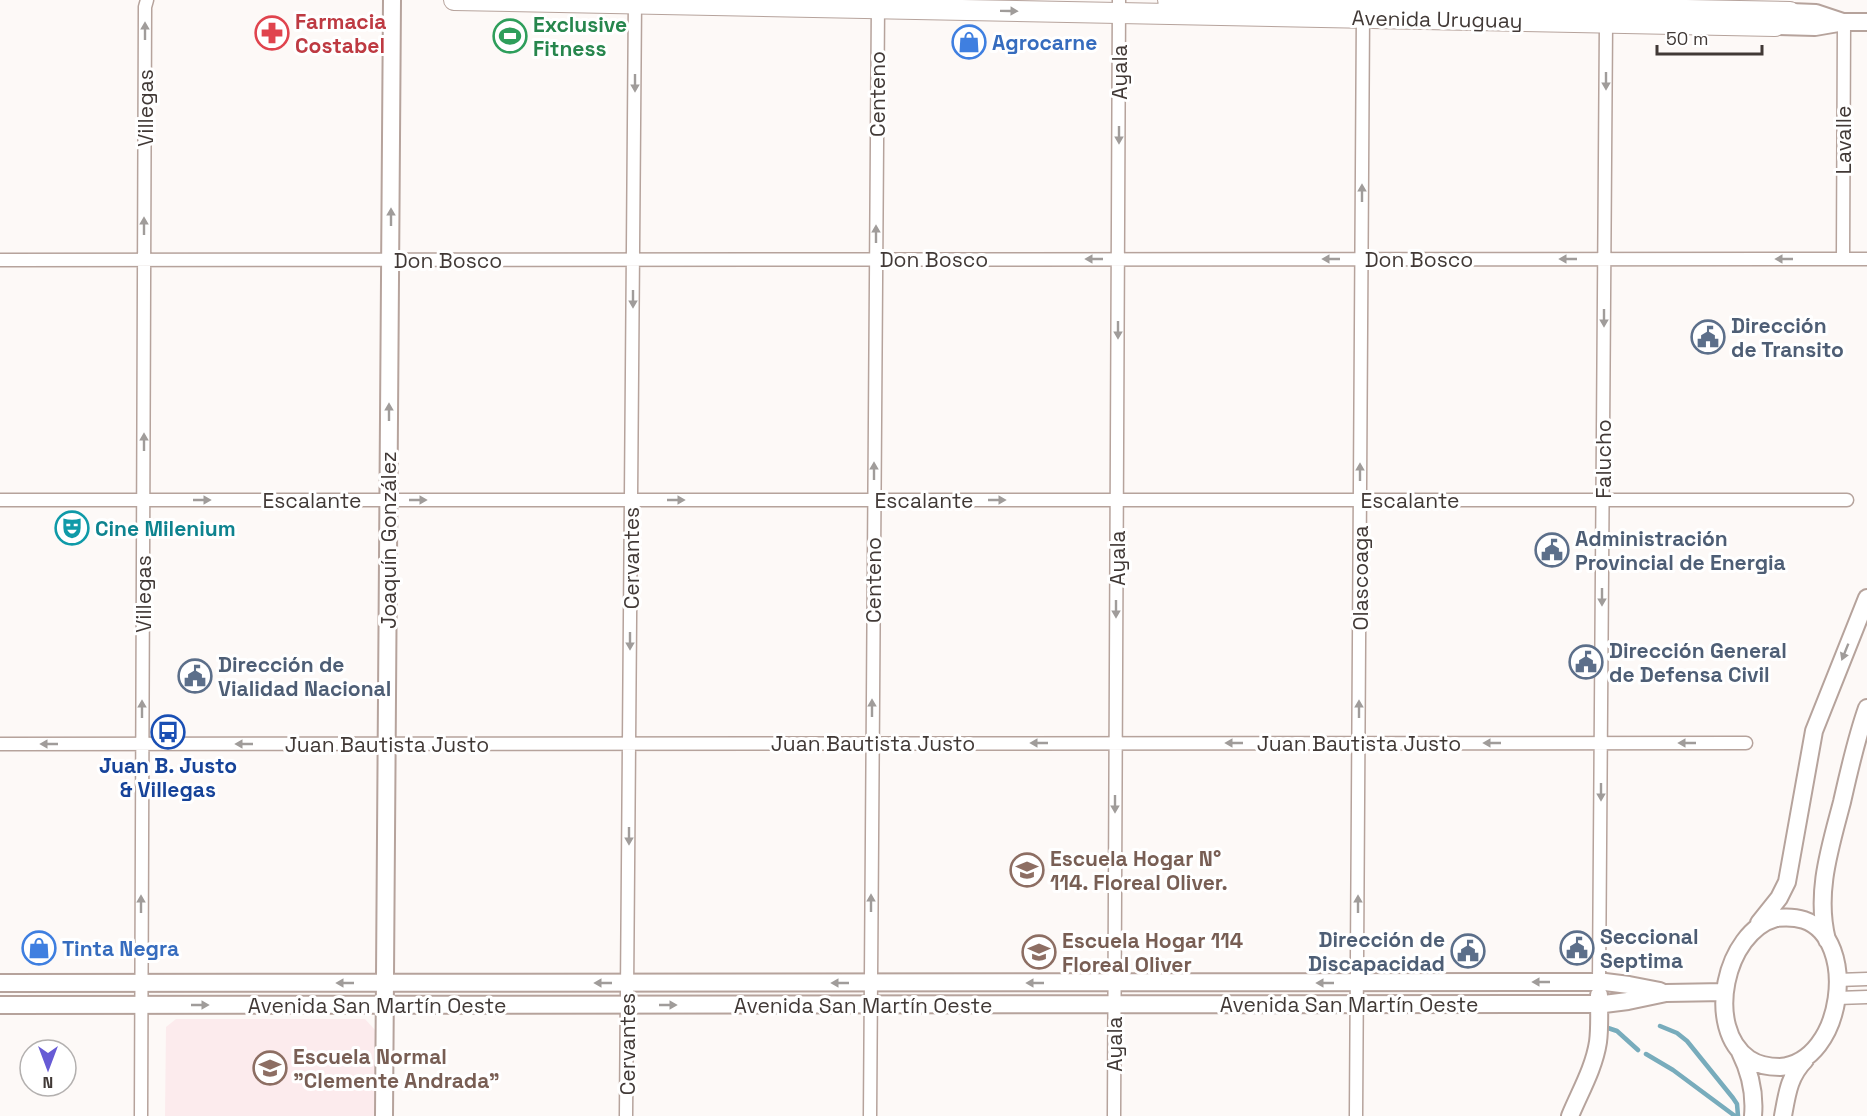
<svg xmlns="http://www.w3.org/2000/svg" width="1867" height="1116" viewBox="0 0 1867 1116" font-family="'Space Grotesk',sans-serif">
	<rect width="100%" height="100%" fill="#fdf9f7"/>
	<path fill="#fcebed" d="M176,1019h189l11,12 -1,85h-210l1,-89z"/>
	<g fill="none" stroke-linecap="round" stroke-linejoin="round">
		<path stroke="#78acbc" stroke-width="4.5" d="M1602,1026l15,5 21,19
			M1660,1026l17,7 10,8 46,57 4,6 1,12
			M1646,1054l27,16 62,46"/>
		<g stroke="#b6a39c" stroke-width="15">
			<path id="street" d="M1843,259l1,-237
				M0,260l1867,-1
				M0,500h1847
				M0,744l1746,-1
				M1837,980l30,-1
				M1599,982l7,-959 -2,-5
				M1837,998l30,-1
				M141,1116l4,-1109 2,-7
				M626,1116l9,-1116
				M870,1116l8,-1112
				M1114,1116l5,-1116
				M1356,1116l7,-1103"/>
		</g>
		<g stroke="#b6a39c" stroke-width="20">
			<path id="secondary" d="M1790,12l26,1 27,9
				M1775,26l40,1 29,-5h23
				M1776,918c9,-1 19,-1 28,2 55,19 40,142 -24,147 -11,0 -22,-2 -31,-8 -45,-31 -24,-127 27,-141z
				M1759,923l20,-25 8,-16 27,-151 53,-133
				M1827,940c-12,-47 3,-92 15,-138 7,-31 14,-63 25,-94
				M0,983l1605,-1 24,3 31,6
				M0,1005l1604,-1 24,-3 38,-8 59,-1
				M1740,1052c10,20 15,42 13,64
				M384,1116l8,-1116
				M1570,1116c10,-24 24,-48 28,-74 2,-15 1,-31 1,-47
				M1783,1116c4,-22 6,-40 22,-56"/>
		</g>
		<g stroke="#b6a39c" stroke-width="22">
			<path id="primary" d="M454,0l1321,26
				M1168,0l622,12"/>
		</g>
		<use href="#street" stroke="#fff" stroke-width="12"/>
		<use href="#secondary" stroke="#fff" stroke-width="16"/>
		<use href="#primary" stroke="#fff" stroke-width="20"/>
	</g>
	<defs><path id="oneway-solid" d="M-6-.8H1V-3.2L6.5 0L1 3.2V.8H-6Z" transform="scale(1.5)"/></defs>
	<g fill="#a09c9a">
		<use href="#oneway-solid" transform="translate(1009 11) rotate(1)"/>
		<use href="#oneway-solid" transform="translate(145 31) rotate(-90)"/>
		<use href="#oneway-solid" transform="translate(1606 81) rotate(90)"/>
		<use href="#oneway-solid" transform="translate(635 83) rotate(90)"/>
		<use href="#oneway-solid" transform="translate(1119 135) rotate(90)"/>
		<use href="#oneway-solid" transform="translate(1362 193) rotate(-90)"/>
		<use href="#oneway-solid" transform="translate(391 217) rotate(-90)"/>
		<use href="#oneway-solid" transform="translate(144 226) rotate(-90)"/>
		<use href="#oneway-solid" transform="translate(876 234) rotate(-90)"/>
		<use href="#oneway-solid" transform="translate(1094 259) rotate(180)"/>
		<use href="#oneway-solid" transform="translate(1331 259) rotate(180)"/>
		<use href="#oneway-solid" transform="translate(1568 259) rotate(180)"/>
		<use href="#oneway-solid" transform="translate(1784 259) rotate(180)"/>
		<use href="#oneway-solid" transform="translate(633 299) rotate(90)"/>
		<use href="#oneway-solid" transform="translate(1604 318) rotate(90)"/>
		<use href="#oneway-solid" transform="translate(1118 330) rotate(90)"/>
		<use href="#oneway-solid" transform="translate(389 412) rotate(-90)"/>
		<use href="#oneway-solid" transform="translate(144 442) rotate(-90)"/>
		<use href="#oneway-solid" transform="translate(874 471) rotate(-90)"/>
		<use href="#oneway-solid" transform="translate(1360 472) rotate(-90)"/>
		<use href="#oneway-solid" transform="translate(202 500)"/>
		<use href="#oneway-solid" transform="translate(418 500)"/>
		<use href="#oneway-solid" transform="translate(676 500)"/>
		<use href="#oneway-solid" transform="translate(997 500)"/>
		<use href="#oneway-solid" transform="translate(1602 597) rotate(90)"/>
		<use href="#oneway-solid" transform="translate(1116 609) rotate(90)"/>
		<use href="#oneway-solid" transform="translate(630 641) rotate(90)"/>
		<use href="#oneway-solid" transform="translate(1845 652) rotate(112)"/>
		<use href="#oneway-solid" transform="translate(872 708) rotate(-90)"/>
		<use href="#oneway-solid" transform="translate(142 709) rotate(-90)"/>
		<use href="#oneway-solid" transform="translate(1359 709) rotate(-90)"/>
		<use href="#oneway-solid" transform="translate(1039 743) rotate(180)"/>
		<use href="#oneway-solid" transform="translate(1234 743) rotate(180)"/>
		<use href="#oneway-solid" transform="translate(1492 743) rotate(180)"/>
		<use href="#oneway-solid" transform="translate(1687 743) rotate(180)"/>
		<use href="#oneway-solid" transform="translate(49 744) rotate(180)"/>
		<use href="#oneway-solid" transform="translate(244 744) rotate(180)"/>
		<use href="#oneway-solid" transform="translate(1601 792) rotate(90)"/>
		<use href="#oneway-solid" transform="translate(1115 804) rotate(90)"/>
		<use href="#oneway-solid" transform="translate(629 836) rotate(90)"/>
		<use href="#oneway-solid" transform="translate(871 903) rotate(-90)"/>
		<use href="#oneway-solid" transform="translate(141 904) rotate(-90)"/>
		<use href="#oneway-solid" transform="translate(1358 904) rotate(-90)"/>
		<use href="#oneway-solid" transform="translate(1541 982) rotate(180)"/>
		<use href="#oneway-solid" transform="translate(345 983) rotate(180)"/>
		<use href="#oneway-solid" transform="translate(603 983) rotate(180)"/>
		<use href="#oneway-solid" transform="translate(840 983) rotate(180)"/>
		<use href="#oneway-solid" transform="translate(1035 983) rotate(180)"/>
		<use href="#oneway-solid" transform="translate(1325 983) rotate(180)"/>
		<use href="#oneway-solid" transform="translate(200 1005)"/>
		<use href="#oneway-solid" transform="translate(668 1005)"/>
	</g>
	<defs>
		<g id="pharmacy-ring" transform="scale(1.725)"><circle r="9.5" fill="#fff" stroke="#e0444e" stroke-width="1.5"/><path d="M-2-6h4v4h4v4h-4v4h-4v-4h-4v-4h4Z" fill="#e0444e"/></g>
		<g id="stadium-ring" transform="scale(1.725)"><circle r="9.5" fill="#fff" stroke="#2e9e5b" stroke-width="1.5"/><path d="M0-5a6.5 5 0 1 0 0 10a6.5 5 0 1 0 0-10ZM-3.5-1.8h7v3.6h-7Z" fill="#2e9e5b"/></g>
		<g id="shop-ring" transform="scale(1.725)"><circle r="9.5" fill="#fff" stroke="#3f7fe0" stroke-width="1.5"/><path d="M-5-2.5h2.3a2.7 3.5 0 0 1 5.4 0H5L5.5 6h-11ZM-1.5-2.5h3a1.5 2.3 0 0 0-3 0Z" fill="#3f7fe0"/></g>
		<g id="civic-ring" transform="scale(1.725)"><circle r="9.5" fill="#fff" stroke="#5c6f8a" stroke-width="1.5"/><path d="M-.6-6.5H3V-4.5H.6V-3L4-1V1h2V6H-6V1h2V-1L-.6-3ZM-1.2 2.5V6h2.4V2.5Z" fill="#5c6f8a"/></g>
		<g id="theatre-ring" transform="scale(1.725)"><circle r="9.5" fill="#fff" stroke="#0f9aa8" stroke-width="1.5"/><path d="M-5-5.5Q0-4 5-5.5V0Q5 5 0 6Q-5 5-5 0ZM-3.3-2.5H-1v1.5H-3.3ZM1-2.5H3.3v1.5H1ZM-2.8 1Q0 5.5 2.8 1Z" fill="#0f9aa8"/></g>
		<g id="bus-ring" transform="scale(1.725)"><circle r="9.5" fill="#fff" stroke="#1a4fb4" stroke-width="1.5"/><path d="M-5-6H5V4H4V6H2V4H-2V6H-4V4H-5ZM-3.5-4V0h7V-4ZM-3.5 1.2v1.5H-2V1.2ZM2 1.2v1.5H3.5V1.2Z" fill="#1a4fb4"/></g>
		<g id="school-ring" transform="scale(1.725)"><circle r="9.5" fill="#fff" stroke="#8d6e63" stroke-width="1.5"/><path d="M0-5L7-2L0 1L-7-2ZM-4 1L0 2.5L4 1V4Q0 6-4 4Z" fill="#8d6e63"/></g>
	</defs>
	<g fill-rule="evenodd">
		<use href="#pharmacy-ring" x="272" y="33"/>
		<use href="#stadium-ring" x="510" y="36"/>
		<use href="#shop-ring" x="969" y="42"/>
		<use href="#civic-ring" x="1708" y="337"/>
		<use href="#theatre-ring" x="72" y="528"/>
		<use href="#civic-ring" x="1552" y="550"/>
		<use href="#civic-ring" x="1586" y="662"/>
		<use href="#civic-ring" x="195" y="676"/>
		<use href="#bus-ring" x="168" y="732"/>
		<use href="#school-ring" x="1027" y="870"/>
		<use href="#shop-ring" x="39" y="948"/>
		<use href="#civic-ring" x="1577" y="948"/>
		<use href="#civic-ring" x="1468" y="951"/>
		<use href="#school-ring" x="1039" y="952"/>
		<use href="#school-ring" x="270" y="1068"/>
	</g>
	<g text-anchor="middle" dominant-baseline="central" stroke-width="6" stroke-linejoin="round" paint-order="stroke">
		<g font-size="21" fill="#413936" stroke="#fff">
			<text transform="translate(1437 19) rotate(1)">Avenida Uruguay</text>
			<text transform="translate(1119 72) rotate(-90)">Ayala</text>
			<text transform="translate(877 94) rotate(-90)">Centeno</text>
			<text transform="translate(145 108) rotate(-90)">Villegas</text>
			<text transform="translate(1843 140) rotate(-90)">Lavalle</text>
			<text x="934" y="259">Don Bosco</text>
			<text x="1419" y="259">Don Bosco</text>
			<text x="448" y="260">Don Bosco</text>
			<text transform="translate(1603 459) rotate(-90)">Falucho</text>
			<text x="312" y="500">Escalante</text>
			<text x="924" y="500">Escalante</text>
			<text x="1410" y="500">Escalante</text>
			<text transform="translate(388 540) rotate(-90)">Joaquín González</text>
			<text transform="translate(631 558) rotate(-90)">Cervantes</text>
			<text transform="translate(1117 558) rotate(-90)">Ayala</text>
			<text transform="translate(1360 578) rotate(-90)">Olascoaga</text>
			<text transform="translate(873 580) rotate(-90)">Centeno</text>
			<text transform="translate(143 594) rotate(-90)">Villegas</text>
			<text x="873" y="743">Juan Bautista Justo</text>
			<text x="1359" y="743">Juan Bautista Justo</text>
			<text x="387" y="744">Juan Bautista Justo</text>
			<text x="1349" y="1004">Avenida San Martín Oeste</text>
			<text x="377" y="1005">Avenida San Martín Oeste</text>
			<text x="863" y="1005">Avenida San Martín Oeste</text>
			<text transform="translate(627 1044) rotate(-90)">Cervantes</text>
			<text transform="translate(1114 1044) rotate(-90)">Ayala</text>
		</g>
		<g font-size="21" font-weight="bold" fill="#be3a42" stroke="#fff" text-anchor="start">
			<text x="295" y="21">Farmacia<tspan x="295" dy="24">Costabel</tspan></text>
		</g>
		<g font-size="21" font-weight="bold" fill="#27864d" stroke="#fff" text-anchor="start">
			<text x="533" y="24">Exclusive<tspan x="533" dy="24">Fitness</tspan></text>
		</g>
		<g font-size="21" font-weight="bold" fill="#366cbe" stroke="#fff" text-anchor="start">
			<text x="992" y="42">Agrocarne</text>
			<text x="62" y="948">Tinta Negra</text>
		</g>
		<g font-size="21" font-weight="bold" fill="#4e5e75" stroke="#fff" text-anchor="start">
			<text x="1731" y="325">Dirección<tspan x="1731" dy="24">de Transito</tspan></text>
			<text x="1575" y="538">Administración<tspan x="1575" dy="24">Provincial de Energia</tspan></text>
			<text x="1609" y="650">Dirección General<tspan x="1609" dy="24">de Defensa Civil</tspan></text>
			<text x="218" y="664">Dirección de<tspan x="218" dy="24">Vialidad Nacional</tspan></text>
			<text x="1600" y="936">Seccional<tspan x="1600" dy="24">Septima</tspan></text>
			<text x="1445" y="939" text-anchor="end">Dirección de<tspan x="1445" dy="24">Discapacidad</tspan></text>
		</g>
		<g font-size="21" font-weight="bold" fill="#0d838f" stroke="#fff" text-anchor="start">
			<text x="95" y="528">Cine Milenium</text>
		</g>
		<g font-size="21" font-weight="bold" fill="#164399" stroke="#fff">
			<text x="168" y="765">Juan B. Justo<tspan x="168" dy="24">&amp; Villegas</tspan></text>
		</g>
		<g font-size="21" font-weight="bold" fill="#785e54" stroke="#fff" text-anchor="start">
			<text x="1050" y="858">Escuela Hogar N°<tspan x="1050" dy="24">114. Floreal Oliver.</tspan></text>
			<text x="1062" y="940">Escuela Hogar 114<tspan x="1062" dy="24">Floreal Oliver</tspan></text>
			<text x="293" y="1056">Escuela Normal<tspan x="293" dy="24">"Clemente Andrada"</tspan></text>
		</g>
	</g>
	<g transform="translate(48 1068) rotate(180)"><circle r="28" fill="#ffffff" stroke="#b3b0af" stroke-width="1.5"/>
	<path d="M0-4.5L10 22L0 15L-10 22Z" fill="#675bd5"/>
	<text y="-9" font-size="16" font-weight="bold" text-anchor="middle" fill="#413936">N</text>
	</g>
	<path d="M1657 45v9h105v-9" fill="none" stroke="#413936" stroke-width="3"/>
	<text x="1666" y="45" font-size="18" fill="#413936" stroke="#ffffff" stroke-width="4.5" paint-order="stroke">50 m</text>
</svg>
